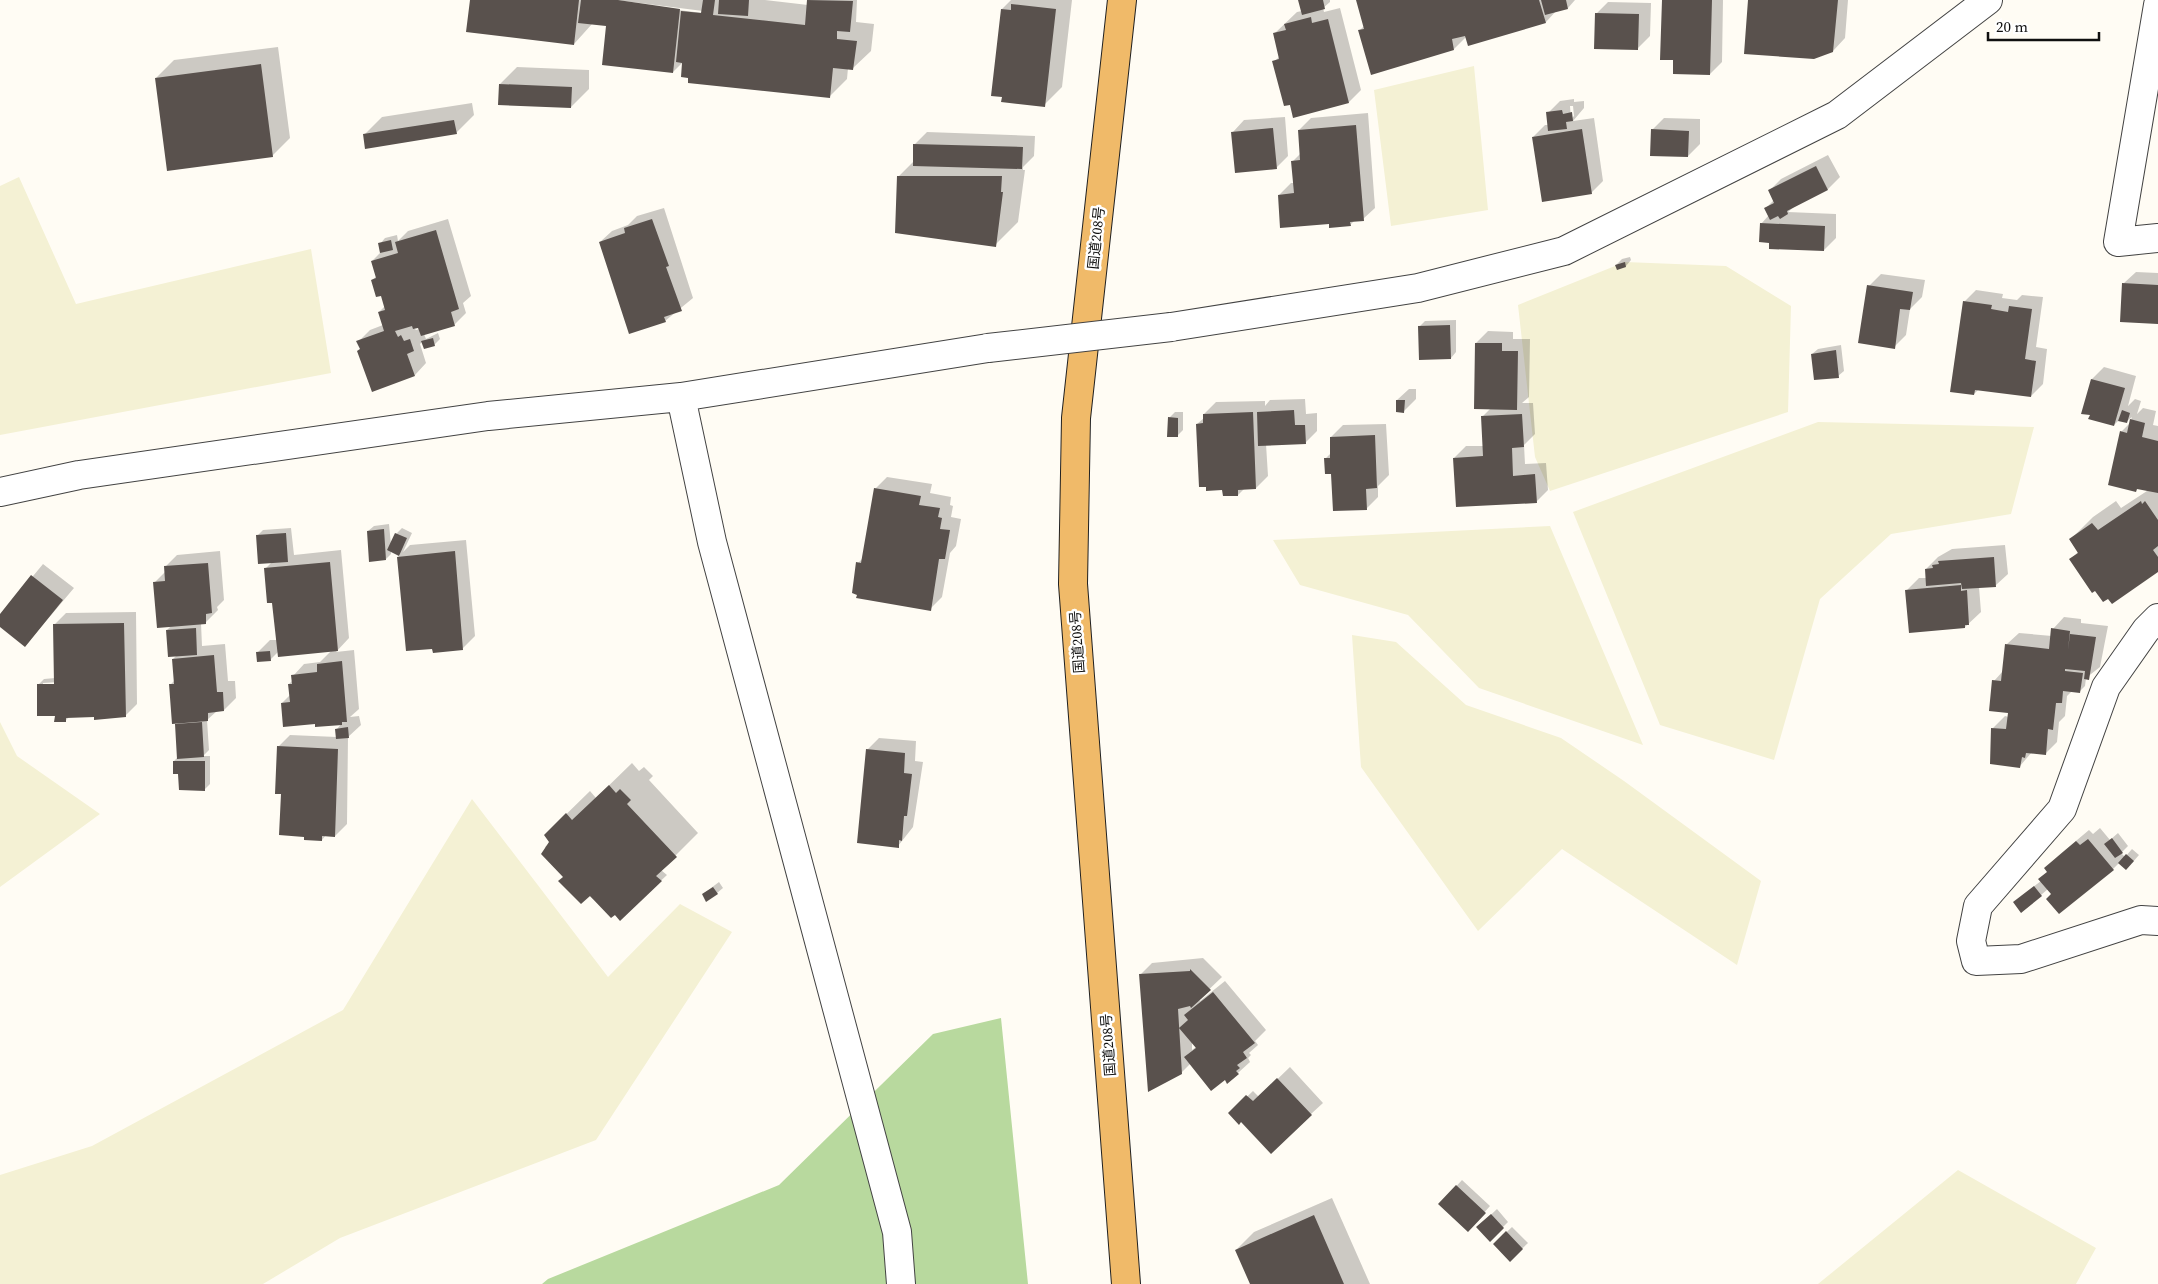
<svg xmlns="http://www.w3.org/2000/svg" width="2158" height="1284" viewBox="0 0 2158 1284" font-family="'Source Serif 4','Noto Sans JP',serif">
	<rect width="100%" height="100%" fill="#fffcf4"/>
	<path fill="#f4f1d4" d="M1474,66l14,144 -97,16 -17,-136z
		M19,177l57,127 235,-55 20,124 -331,62v-249z
		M1625,262l101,4 65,40 -3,106 -238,79 -15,-34 -17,-152z
		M1818,422l216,5 -23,87 -120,20 -71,65 -46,161 -114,-35 -87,-213z
		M1550,526l93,219 -164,-57 -71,-73 -108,-30 -27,-45z
		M1352,635l44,7 70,63 95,33 63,43 137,100 -24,84 -175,-116 -84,82 -117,-164z
		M0,722l17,34 83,58 -100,73z
		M472,799l136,178 72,-73 52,28 -136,208 -256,98 -77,46h-263v-109l92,-29 251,-136z
		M1958,1170l138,78 -20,36h-258z"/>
	<path fill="#b8d99e" d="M1001,1018l27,266h-486l6,-5 231,-94 154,-151z"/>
	<path fill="#0003" fill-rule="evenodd" d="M471,0h140v2l92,11v-2l-87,-11h149l43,5v-5h49l-1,22 18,2 -3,27 -18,17h-5l-1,11 -18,18 -145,-36 -11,11 -65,-47 -16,-1 -18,20z
		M1011,0h61l-10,87 -18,18 -42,-96z
		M1299,0h31v2l-7,6 1,4 16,-4 21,82 -12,12 -55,14 -20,-54 6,-6 -6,-22 23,-22 5,-1z
		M1357,0h218l-7,8 -11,2 -11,12 -80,15 -12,12 -95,-18 6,-6z
		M1663,0h60l-1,62 -12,12 -35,-15z
		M1749,0h99l-3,38 -12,13z
		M1608,2l43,1 -1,33 -12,12 -42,-34z
		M278,47l12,91 -18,18 -116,-78 18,-18z
		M517,67l72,3v19l-18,18 -71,-23z
		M1574,99v3l10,-1v7l-11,13 21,-3 9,63 -12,12 -58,-56 12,-12h4l-1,-12 12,-12zM1570,106h3l1,10 -3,3z
		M472,103l2,12 -18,18 -92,2 18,-18z
		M1368,113l7,95 -12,11 -8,1 -5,5 -20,-2 -51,-28 12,-12h3l-2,-21 9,-9 -2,-23 12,-12z
		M1285,117l3,39 -12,12 -43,-36 11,-12z
		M1664,118l36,1v25l-12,12 -36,-26z
		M927,132l108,4 -1,20 -11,11v3h2l-7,52 -23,23 -96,-69 15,-15 1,-17z
		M1828,155l12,22 -12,12 -33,17 -7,6 48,2v24l-12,12 -54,-9 -9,-17 8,-9 -3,-7 8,-8 -5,-9 12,-12z
		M664,208l29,90 -28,23 -65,-79 12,-11 16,-6 9,-9z
		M448,219l23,77 -8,7 3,10 -12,12 -30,9 2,5 12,-6 2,6 -6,6 -11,-4 -3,3 6,19 -11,12 -54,-27 -3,-6 12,-12 13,-5 -4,-13 6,-6 -4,-12 -9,-14 5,-4 -5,-15 9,-9 -1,-8 5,-6 12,-3 1,6 10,-10zM419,326l1,3 -4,1 -2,-2z
		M1630,257l1,3 -5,6 -10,-1 6,-6z
		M2136,272l22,1v50l-34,-40z
		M1881,274l44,6 -3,17 -12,12 -4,26 -12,12 -25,-61z
		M1976,290l27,4 -1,4 15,2 5,-5 21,2 -7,50 11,2 -4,35 -12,12 -52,-7 -5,5 -10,-92z
		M1456,320v32l-5,6 -32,-31 6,-6z
		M1488,331l25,1v7h17l-1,58 -7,6h11l2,31 -11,11 1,19 21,-1 2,27 -12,12 -82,-44 12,-12h18l-2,-29 9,-9 -15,-65z
		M1841,345l3,26 -6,5 -26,-22 6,-5z
		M2104,367l32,9 -8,30 7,-7 6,2 -4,13 6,-6 13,3 -3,14 5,1v144l-87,-11 7,-7 -8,-12 23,-23 23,-16 5,7 26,-17 -26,-59 9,-9 2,-6 -6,5 -7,-2 -5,5 -23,-11 1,-35z
		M1409,389h7v10l-12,12 -7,-11z
		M1305,399l1,15 11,-1v18l-12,12 -39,1 2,32 -12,12 -12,1 -6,6 -14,-6 -27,-65 7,-6v-4l12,-12 49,-1v5l5,-6z
		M1175,412h8v18l-6,6 -8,-18z
		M1386,424l3,51 -11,11v11l-12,12 -34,-36 -7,-14 6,-6v-16l12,-12z
		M887,477l45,7 -2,9 21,4 -1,8 3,1 -2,11 10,2 -5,27 -6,7 -8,44 -12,12 -71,-15 -1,-31 6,-6 11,-68z
		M389,524l2,21 5,-11 6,-6 10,5 -9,19 7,-7 56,-5 9,96 -12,12 -29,3 -36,-94 2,-2 -9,-4v3l-5,5 -18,-28 6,-5z
		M291,528l3,27 47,-5 8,88 -13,14 18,-2 5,59 -9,8 9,-1 2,9 -13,12 -1,87 -12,12 -9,-1 -4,5 -40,-47 -4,-46 12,-12 47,2v-8l5,-6 -26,3v-3l-34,-20 8,-8 -1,-11 4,-4v-4l11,-12 16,-2 12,-12 -54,2 -8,8 -12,-8 12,-12h7l-4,-38 -8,-33 7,-7 -15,-26 6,-6z
		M2005,545l3,29 -12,11 -17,2 2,25 -16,15 -58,-37 12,-12h8l-1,-9 12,-12 14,-8z
		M220,551l4,49 -7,7 1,3 -12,12 -5,1 1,23 23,-2 3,37h7l1,17 -12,12 -7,1 -10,9 2,30 -6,6h7v28l-6,6 -24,-17 -6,-12 4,-4 -2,-32 3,-3 -9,-37 5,-5 -2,-21 4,-4 -10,-25 5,-5 -17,-43 10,-10v-5l12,-12z
		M43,564l31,24 -49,58 -25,-20v-10z
		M136,612l1,92 -12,12h-55l-4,4 -10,-6 -17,-30 5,-5 11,-1 -1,-53 12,-12zM60,682v3h-17v-2z
		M2064,617l17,2v4l27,3 -8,41 -14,11 -1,8 -6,6 -7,-1 -5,5 -2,20 -6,6 -2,20 -12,12 -13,-2 -12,14 -27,-38 12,-12 4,1v-5l-15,-31 9,-10 4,-27 12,-11 33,3 1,-7z
		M879,738l37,3 -1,20 8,1 -10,65 -15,19 -31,-96z
		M632,763l7,8 5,-4 9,9 -4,4 49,53 -37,37 6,5 -47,44 -56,-42 -19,-30 6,-5 -6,-7 45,-44 6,7z
		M2100,828l10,12 8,-7 10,13 -7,7 4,4 7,-8 7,6 -7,8h-13l-6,6 -61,25 -4,-5 -7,6 -21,2 21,-16 7,-10 -2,-3 12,-12 31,-26 4,4z
		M719,882l4,6 -6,5 -14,1z
		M1203,958l19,19 -23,22 1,2 25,-20 41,49 -11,11 3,4 -9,8 2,2 -3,3 2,4 -22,20 -3,-4 -34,-15 -10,10 -41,-98 12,-12zM1192,1041l4,6 -4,3z
		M1290,1067l33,36 -12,11 -69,6 -12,-7 23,-22 6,6z
		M1462,1180l28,26 -16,18 -34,-20z
		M1332,1198l38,86h-119l-15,-34 18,-18z
		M1497,1209l11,13 -18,18 -12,-13z
		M1512,1227l16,16 -18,17 -16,-16z"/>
	<path fill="#59514d" d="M470,0h109l-5,45 -108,-13z
		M581,0h37l62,9 -7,64 -71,-8 4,-39 -28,-3z
		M703,0h12l-2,15 92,10 2,-25 46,1 -3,31 -13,-1v8l20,2 -4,29 -20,-2 -3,30 -142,-15v-5l-7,-1 1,-14 -6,-1 5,-51 20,2z
		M719,0h30l-1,16 -30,-2z
		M1298,0h25l2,9 -23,6z
		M1356,0h183l7,23 -78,23 -3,-10 -13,3 2,11 -83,25 -13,-45 6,-1z
		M1541,0h25l2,9 -23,6z
		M1662,0h50l-2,75 -37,-1v-14h-13z
		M1748,0h90l-5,52 -19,7 -70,-5z
		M1011,4l45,5 -11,98 -44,-5 1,-5 -11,-1 10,-87 10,1z
		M1595,13l44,1 -1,36 -44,-1z
		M1311,17l1,6 16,-4 21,84 -56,15 -3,-13 -6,1 -12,-45 7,-2 -6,-26 13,-3 -2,-6z
		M261,64l12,93 -106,14 -12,-93z
		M499,84l73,3 -1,21 -73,-3z
		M1562,110l1,4 9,-2 1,9 -7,1 1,7 -19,2 -2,-19z
		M454,120l3,14 -92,15 -2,-15z
		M1356,125l8,96 -14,1 1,4 -22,2v-4l-49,4 -2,-33 16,-2 -3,-32 9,-1 -2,-30z
		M1273,128l4,41 -42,4 -4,-41z
		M1582,129l10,65 -50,8 -10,-65z
		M1651,129l38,2 -1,26 -38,-1z
		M913,144l110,3 -1,22 -109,-3z
		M1816,166l12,24 -41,21 1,3 -8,5 -2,-3 -8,4 -6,-12 10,-5 -6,-13z
		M897,176h105l-1,16h2l-7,55 -101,-14z
		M652,219l17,47 -3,1 16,44 -18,6 2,5 -37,12 -30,-92 26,-9 -1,-5z
		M1760,223l65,3 -1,25 -55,-2v-6l-10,-1z
		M436,230l23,79 -8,3 4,14 -34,10 -3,-8 -5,1 -1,-3 -17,5 3,6 3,-2 3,6 6,-2 4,12 -7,3 8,22 -43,16 -15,-41 3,-2 -4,-8 28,-10 -6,-19 7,-2 -4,-14 -5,1 -5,-17 5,-2 -5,-17 27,-8 -3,-11z
		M391,240l2,10 -13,3 -2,-10z
		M1625,262l1,5 -9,3 -2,-5z
		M2122,283l36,2v39l-38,-2z
		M1867,285l46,7 -3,18 -10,-1 -5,40 -37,-6z
		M1963,301l29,4 -1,4 17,3 1,-6 23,3 -7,50 11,2 -5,36 -56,-7 -1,5 -24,-3z
		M1450,325l1,34 -32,1 -1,-34z
		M433,338l2,8 -11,3 -3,-8z
		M1475,343h27v8h16l-1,59 -43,-1z
		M1836,350l3,28 -25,2 -3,-26z
		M2091,379l34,9 -11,38 -26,-7 2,-4 -9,-1z
		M1396,400h9l-1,13 -8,-1z
		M1294,410l1,15h10l1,19 -48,2 -1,-34z
		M2122,410l8,3 -3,10 -9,-2z
		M1253,412l3,77 -18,1v6h-15l-1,-6 -16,1v-4h-7l-3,-63 7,-1v-9z
		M1522,414l2,33 -12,1 1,28 22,-2 2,29 -81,4 -3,-49 30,-2 -2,-40z
		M1168,417l10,1v19h-11z
		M2130,419l15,4 -3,14 16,4v52l-21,-4 -1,3 -28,-7 12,-54 7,2z
		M1375,435l2,53 -11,1 1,21 -34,1 -2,-37h-6l-1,-16h6v-21z
		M874,488l47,8 -2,9 21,3 -2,9 4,1 -2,11 10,1 -5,29h-6l-8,52 -75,-13 1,-3 -5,-2 4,-31 5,1z
		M2141,501l1,3 3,-3 13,19v26l-5,4 5,7v15l-46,32 -4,-5 -5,3 -8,-11 -3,2 -23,-34 9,-6 -9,-14 23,-16 6,7z
		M384,529l2,31 -17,2 -2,-31z
		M286,533l2,29 -30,2 -2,-29z
		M395,533l12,5 -8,18 -12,-6z
		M455,551l8,99 -30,3 -1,-4 -26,2 -9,-94z
		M1994,557l2,30 -34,2 -1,-6 -35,3 -1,-17 8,-1 -1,-3 7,-1 -1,-3z
		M330,562l8,89 -60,6 -6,-54h-5l-3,-35z
		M208,563l4,50 -6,1v10l-49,4 -4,-46 12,-1 -1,-15z
		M31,575l32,25 -38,47 -25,-20v-13z
		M1961,585v6l6,-1 2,35h-4v3l-56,5 -4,-43z
		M124,623l2,94 -32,3v-3l-28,1v4h-12l1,-6h-18v-32h17l-1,-60z
		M196,628l1,27 -29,2 -2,-27z
		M2051,628l19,3 -2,19 2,-16 26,3 -7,43 -5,-1 1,-8 -20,-2v2l18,2 -3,20 -17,-2 -1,12h-6l-3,27 -5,-1 -2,26 -20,-2 -1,5 -3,-1 -2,11 -30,-4 1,-36 15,1 2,-16 -19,-2 3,-31 9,1 4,-37 44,5z
		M270,651l1,10 -14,1 -1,-10z
		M214,655l3,37h6l1,19 -16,2v8l-36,3 -3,-40h5l-2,-25z
		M342,661l5,61h-5v3l-27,2v-3l-32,3 -2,-24 9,-1 -2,-18h4l-1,-9 26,-3v-8z
		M202,722l2,35 -27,2 -2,-35z
		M348,727l1,11 -13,1 -1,-10z
		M277,746l61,3 -3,88 -13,-1v5l-18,-1v-3l-25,-2 2,-41h-6z
		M866,749l39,4 -1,20 8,1 -5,42h-3l-2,25 -3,-1v8l-42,-5z
		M173,761h32v30l-26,-1 -1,-16h-5z
		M609,785l7,8 4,-4 11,11 -4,4 50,53 -21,19 6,5 -42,40 -5,-6 -4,3 -21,-22 -9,8 -23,-23 5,-4 -22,-23 8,-12 -5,-7 22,-22 6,7z
		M2112,838l11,15 -8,5 -11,-14z
		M2088,839l26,31 -55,44 -13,-15 5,-5 -13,-15 9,-7 -3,-4 32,-27 4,4z
		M2126,854l8,7 -8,9 -8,-7z
		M2034,886l8,10 -21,17 -8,-11z
		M713,887l5,7 -12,8 -4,-8z
		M1190,969l21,21 -20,18 -1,-2 -12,3 4,65 -34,18 -9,-118 51,-3z
		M1213,992l42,51 -12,9 4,6 -10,7 3,3 -4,3 3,3 -12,10 -2,-4 -14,11 -27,-34 12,-9 -17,-20 9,-8 -4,-5z
		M1277,1078l35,37 -41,39 -30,-32 -2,3 -11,-12 18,-18 7,6z
		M1456,1185l30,28 -18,19 -30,-28z
		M1491,1214l13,14 -14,14 -14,-15z
		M1314,1215l30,69h-94l-15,-34z
		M1506,1231l17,18 -13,13 -17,-18z"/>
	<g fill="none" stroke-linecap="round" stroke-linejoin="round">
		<g stroke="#434343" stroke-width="30">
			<path id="minor" d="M2158,5l-40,237 40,-4
				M2158,618l-12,12 -40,57 -44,122 -84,97 -7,35 5,20 45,-2 120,-39 17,1"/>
		</g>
		<g stroke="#434343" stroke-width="30">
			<path id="tertiary" d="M1171,327l247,-39 146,-37 273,-136 151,-115
				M681,397l31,145 185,690 4,52
				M0,492l79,-17 409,-59 193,-19 307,-49"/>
		</g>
		<g stroke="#212121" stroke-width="30">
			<path id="trunk" d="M1122,0l-46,418 -3,166 53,700"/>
		</g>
		<use href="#minor" stroke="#fff" stroke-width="28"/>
		<use href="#tertiary" stroke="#fff" stroke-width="28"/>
		<use href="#trunk" stroke="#f0ba69" stroke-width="28"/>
		<g stroke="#434343" stroke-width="30" stroke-linecap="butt">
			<path id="tertiary-bridge" d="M988,348l183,-21"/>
		</g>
		<use href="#tertiary-bridge" stroke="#fff" stroke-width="28"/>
	</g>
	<g text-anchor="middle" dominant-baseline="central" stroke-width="5" stroke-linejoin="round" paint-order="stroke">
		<g font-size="14" fill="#101010" stroke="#fff">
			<text transform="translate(1096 238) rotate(-84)">国道208号</text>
			<text transform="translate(1077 642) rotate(-94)">国道208号</text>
			<text transform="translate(1108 1045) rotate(-94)">国道208号</text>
		</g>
	</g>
	<path d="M1988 32v8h111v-8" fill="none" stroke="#101010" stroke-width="2.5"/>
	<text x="1996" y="32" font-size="15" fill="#101010" stroke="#ffffff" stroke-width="4" paint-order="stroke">20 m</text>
</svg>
